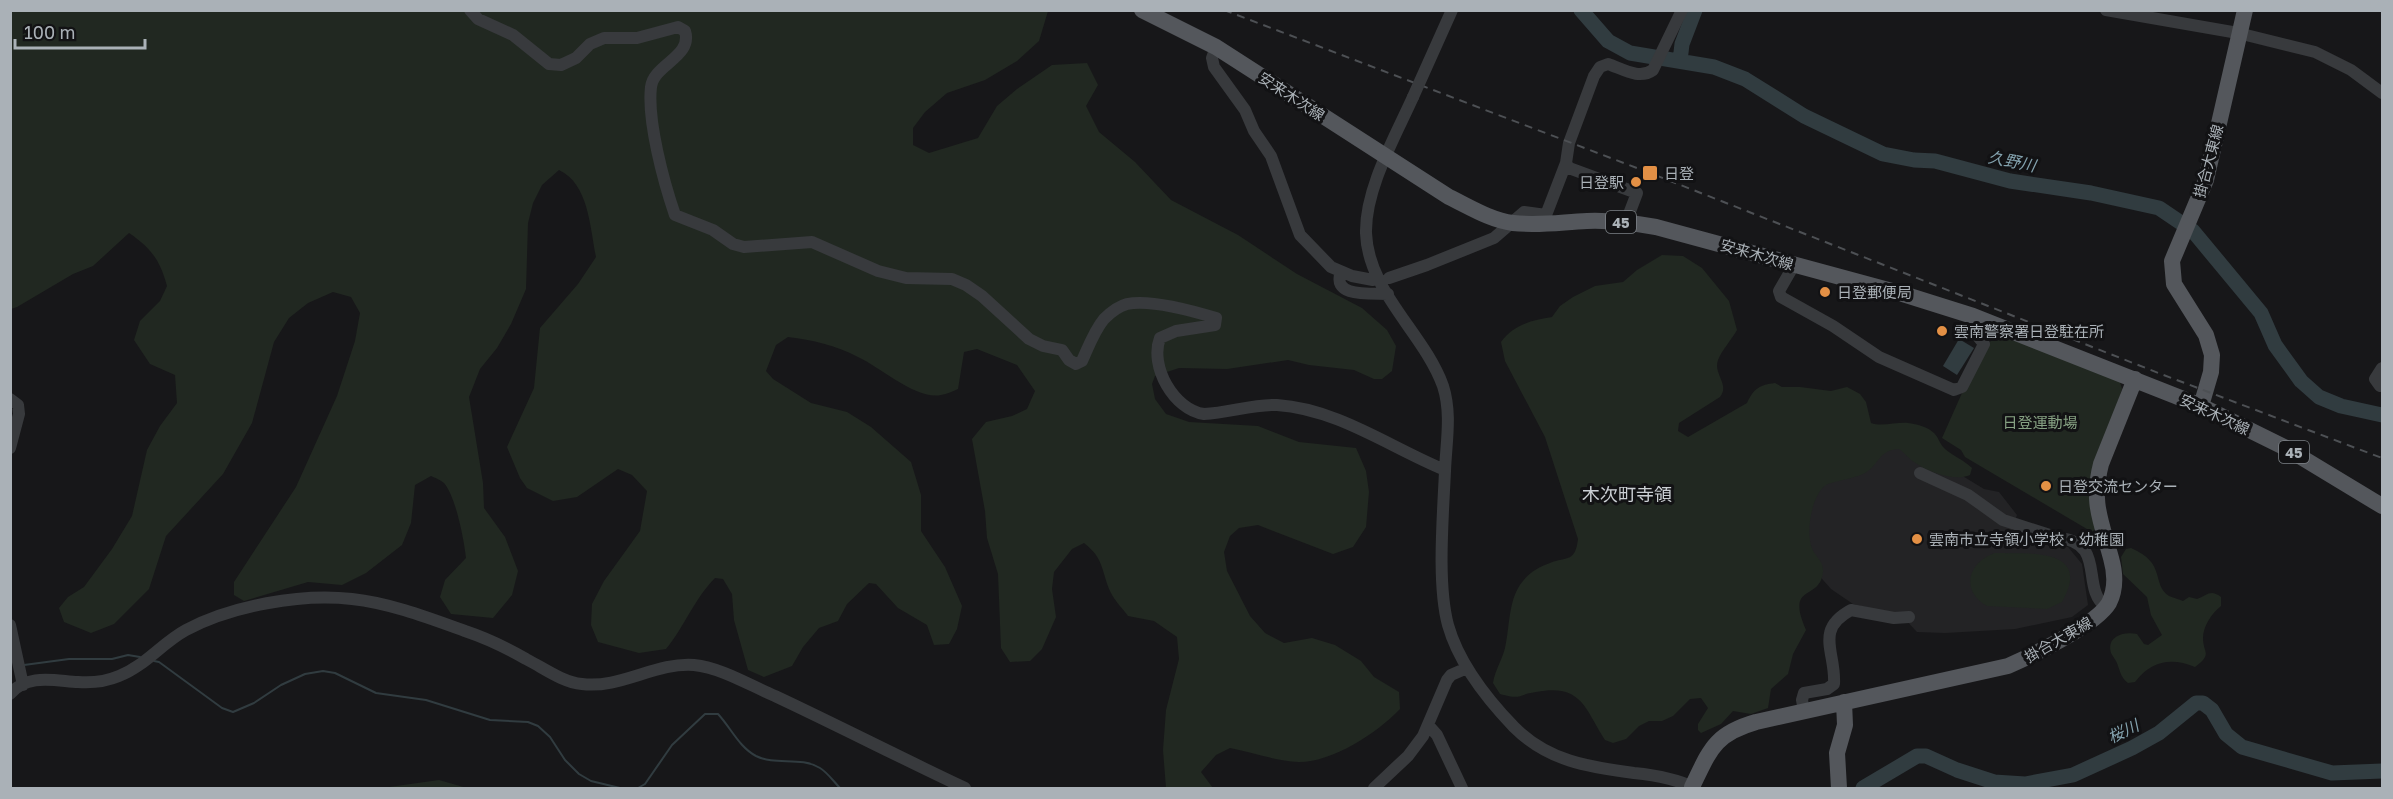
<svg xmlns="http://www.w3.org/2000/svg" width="2393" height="799" viewBox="0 0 2393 799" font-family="'Golos Text','Noto Sans JP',sans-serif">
	<rect width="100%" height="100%" fill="#171719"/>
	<path fill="#232325" d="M1882,436l51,22 51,31 15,3 18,23 -5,16 56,16 14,17 6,41 -16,12 -57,12 -70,4 -28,-1 -15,-16 -49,-12 -22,-15 -37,-42 6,-43z"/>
	<path fill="#212821" d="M10,11h1038l-9,30 -22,20 -32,19 -38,13 -22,19 -12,16v17l16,8 49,-15 19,-32 20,-17 35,-24 35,-2 11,22 -12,21 13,26 36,30 36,38 67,35 59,39 65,34 25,22 9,16 -4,25 -10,8h-8l-20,-9 -45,-5 -21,-5 -61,9 -48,-1 -24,8 -3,8 3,15 11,15 23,8 69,4 41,16 57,6 10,23 3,21 -3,35 -13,20 -20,7 -75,-29 -19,3 -9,8 -6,16 3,19 23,45 15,17 19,10 28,-5 23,7 26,16 13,16 25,15 1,17c-23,24 -67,53 -101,53 -24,-1 -47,-10 -69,-14l-14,7 -15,17 12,16h-47l-3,-38 3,-40 13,-51 -2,-22 -23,-16 -26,-5c-5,-7 -13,-15 -17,-23 -10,-21 -6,-34 -27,-50l-12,6 -18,23 -2,17 4,28 -14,32 -12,12 -20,1 -9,-14 -3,-74 -11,-36 -2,-27 -13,-72 14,-17 26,-6 15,-7 8,-18 -18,-26 -40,-16 -13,3 -6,37c-5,2 -11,5 -17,6 -25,5 -61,-28 -83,-38 -23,-12 -45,-17 -70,-20l-12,8 -10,26 7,8 38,24 36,9 24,15 40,35 10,33v36l24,36 17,39 -5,23 -8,15 -15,1 -7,-20 -29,-17 -22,-24 -7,-1 -22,21 -9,17 -19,7 -16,19 -11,19 -28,11 -16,-7 -14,-50 -2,-26 -9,-15 -8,-1c-21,21 -30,48 -49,71l-27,4 -41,-11 -7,-17 1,-21 12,-23 36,-50 7,-40 -15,-16 -14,-6 -41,28 -24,4 -26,-13 -7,-10 -13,-31 27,-59 6,-60 38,-44 18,-27c-6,-29 -7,-73 -37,-87l-17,15 -9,18 -5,20 -2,66 -15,35 -14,24 -17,21 -11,28 14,86 1,25 21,29 13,34 -6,24 -19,23 -42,-4 -11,-17 5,-17 21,-22c-2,-18 -10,-61 -22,-75 -3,-3 -9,-5 -13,-7l-16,9 -4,38 -9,22 -36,28 -24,12 -34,-3 -64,19 -10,-6v-13l62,-95 41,-91 18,-55 5,-28 -9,-16 -18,-5 -25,11 -19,15 -15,24 -22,81 -29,51 -57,62 -17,53 -35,35 -23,9 -27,-11 -5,-14 9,-11 16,-10 28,-38 20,-33 15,-66 13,-24 17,-23 -2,-28 -25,-11 -16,-24 6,-19 20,-20 7,-15c-7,-26 -16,-38 -38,-53l-36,33 -20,8 -56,33 -6,2z
		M1662,255l21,1 19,12 27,33 8,29c-5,9 -15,20 -19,30 -5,14 12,24 2,37l-41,26 -1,8 10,6 59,-34c7,-15 13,-18 28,-20l7,4h18l31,4 16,-4 13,7 6,8 5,21c10,4 26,-1 37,0 9,1 20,4 26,10 5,5 6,12 11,16 8,7 19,11 27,19l-2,7c-15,7 -42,-3 -56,-13 -5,-3 -9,-9 -15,-13 -22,1 -19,17 -36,25 -11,5 -24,6 -35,10 -16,7 -23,49 -16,64 3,9 12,13 11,24 -3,30 -38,10 -17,58l-13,24 -5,20 -17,15 -3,19 -17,6 -18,-3 -12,13 -20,9 -3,-3v-6l10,-16 -7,-10 -11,1 -17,17 -11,5h-13l-10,5 -13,13 -13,4 -8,-3c-20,-31 -23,-57 -69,-48 -20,3 -14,8 -36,2l-7,-11c2,-13 9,-23 12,-35 5,-21 3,-50 18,-67 7,-9 16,-14 27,-18 17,-7 25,0 28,-24l-33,-102 -40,-76 -4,-19c12,-17 31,-22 51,-25l8,-11 13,-9 22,-11 28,-4 14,-12z
		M1996,333l123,46 3,10 -18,56 -9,84 -3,3 -127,-75 -4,-7 -19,-12 32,-72z
		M2131,548c36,15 20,36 38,48 4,2 10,3 14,5l6,-4 8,2c11,-4 13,-10 24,-2v9c-9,7 -18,20 -18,32 0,15 10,16 -8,29 -24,-10 -44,-6 -60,15l-7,1c-7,-6 -7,-9 -10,-17 -1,-5 -5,-9 -7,-13 -5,-17 13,-22 26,-19l7,10 4,1 14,-10 -11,-20 -4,-18 -24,-23 -2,-17 5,-8z
		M1995,553c33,1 98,-6 67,49l-15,7 -60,-3c-27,-15 -19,-44 8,-53z
		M439,780l28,8h-85z"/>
	<path fill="#313c40" d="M1959,339l15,9 -17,27 -14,-9z"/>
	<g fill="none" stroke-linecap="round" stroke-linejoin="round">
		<path stroke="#313c40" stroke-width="2" d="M154,661l5,1 63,46 11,4 21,-9 27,-18 24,-11 18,-3 12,2 41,20 50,7 64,20 38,2 10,4 12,11 15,23 14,14 12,7 29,7
			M24,665l45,-6h43l16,-4 12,2
			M638,788l7,-4 27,-39 33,-31h13c13,14 21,33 38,42 20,10 44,0 64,12 8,5 14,14 20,20"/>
		<path stroke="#313c40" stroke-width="15" d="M1581,10l27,31 22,12 84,14 31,12 59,37 79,38 31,6 21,1 75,20 81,12 68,15 34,23 68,82 14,32 26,36 18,16 22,9 41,9
			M1680,61l2,-17 13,-34
			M1863,788l54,-32h9l31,14 37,12 31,2 48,-9 59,-27 27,-15 37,-30h7l9,7 14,24 16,13 90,26 50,-2"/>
		<path stroke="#383a3d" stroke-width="12" d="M470,10l8,9 35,16 36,29 12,1 15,-7 14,-14 14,-6h33l41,-11 7,4c8,26 -31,33 -34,56 -4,34 13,96 24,128l38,15 20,14 11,3 68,-5 66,29 28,7 46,1 14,6 16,11 47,43 14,7 19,4 7,10 7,4 6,-3c6,-13 12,-30 22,-42 6,-6 15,-13 23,-15 24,-5 66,7 89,14l-1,7 -39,6 -16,7c-11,28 14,72 44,76 25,-1 49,-10 73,-9 61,4 114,43 168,65
			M2106,10l132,23 77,19 36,18 31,23
			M1216,47l-4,11 2,9 31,43 9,21 17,25 29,79 31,32 21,9 21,4
			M1413,97c-18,40 -48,92 -47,136 2,59 58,100 77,153 9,28 3,57 2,85 -2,45 -8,113 3,154 11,39 39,74 66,102 34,34 74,40 120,46 20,2 43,6 61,15
			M1566,163l3,5 68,25 -11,29
			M1794,265l-15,26 2,6 52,29 46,31 75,33 8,-3 22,-43 -13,-16 2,-12
			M1341,272c-10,26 31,21 47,22
			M1389,278l38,-13 67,-27 30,-26 22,3 20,-52 3,-20 25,-67 6,-9 8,-3c15,5 31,16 45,6l29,-60
			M2380,386l-5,-7 7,-11
			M10,399l8,6 1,9 -9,34
			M1920,473l48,22 35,25 56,18c48,5 21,50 47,69
			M10,625l13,60
			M10,694c17,-21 46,-13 68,-12 13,1 29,-1 41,-6 26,-10 43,-33 67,-46 45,-24 115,-37 166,-31 38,4 77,19 113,32 21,7 42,17 61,28 18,9 36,23 56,25 38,5 74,-22 112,-19 28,3 55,20 81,31 64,30 126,62 190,92
			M1804,711l-2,-11 2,-7 23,-4 7,-5c2,-32 -20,-54 17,-74l43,8 15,-1
			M1429,726l8,9 25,53
			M1374,788l34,-32 15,-20 24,-56 4,-5 16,-7"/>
		<path stroke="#54575c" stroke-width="16" d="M1142,10l74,37 233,150c21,10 41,23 64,26 26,3 49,-1 74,-2 24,-1 46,2 69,6l247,67 70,22 228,90 85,42 96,58
			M2201,406l10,-34 1,-17 -6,-20 -32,-51 -2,-23 34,-81 39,-170
			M1692,787c18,-37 22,-53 64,-65l252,-56c25,-11 88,-41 101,-63 7,-14 6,-31 2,-45 -10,-38 -20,-55 -10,-94l34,-85
			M1839,788l-2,-35 8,-28 -1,-23"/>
		<path stroke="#4d5054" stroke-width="2" stroke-dasharray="8 6" stroke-linecap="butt" d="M1224,10l426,163 511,201 221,84"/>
		<path stroke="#383a3d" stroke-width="12" d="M1413,97l39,-87"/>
	</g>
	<g fill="#e39045" stroke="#121214" stroke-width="2">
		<rect x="1642" y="165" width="16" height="16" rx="3"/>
		<circle cx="1636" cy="182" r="6"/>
		<circle cx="1825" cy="292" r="6"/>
		<circle cx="1942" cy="331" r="6"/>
		<circle cx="2046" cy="486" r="6"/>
		<circle cx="1917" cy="539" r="6"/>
	</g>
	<g text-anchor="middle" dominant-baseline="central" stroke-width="6" stroke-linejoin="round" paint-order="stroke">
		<g fill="#121214" stroke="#7c8186" stroke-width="1.5">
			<rect x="1606" y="211" width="30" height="22" rx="4.5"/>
			<rect x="2279" y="441" width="30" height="22" rx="4.5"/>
		</g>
		<g font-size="14" font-weight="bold" fill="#aab1b7">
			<text x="1621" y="222">45</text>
			<text x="2294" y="452">45</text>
		</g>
		<g font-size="15" fill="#aab1b7" stroke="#121214">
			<text transform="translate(1292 96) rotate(33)">安来木次線</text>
			<text transform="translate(2208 161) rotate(-75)">掛合大東線</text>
			<text transform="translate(1757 254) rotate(16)">安来木次線</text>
			<text transform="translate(2215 414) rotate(25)">安来木次線</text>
			<text transform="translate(2058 639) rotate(-30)">掛合大東線</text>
		</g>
		<g font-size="15" fill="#aab1b7" stroke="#121214" text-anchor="start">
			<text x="1664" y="173">日登</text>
			<text x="1624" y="182" text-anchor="end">日登駅</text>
			<text x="1837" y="292">日登郵便局</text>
			<text x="1954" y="331">雲南警察署日登駐在所</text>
			<text x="2058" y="486">日登交流センター</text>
			<text x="1929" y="539">雲南市立寺領小学校・幼稚園</text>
		</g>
		<g font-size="15" fill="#86a183" stroke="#121214">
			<text x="2040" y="422">日登運動場</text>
		</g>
		<g font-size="16" font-style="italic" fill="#84a3af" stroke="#121214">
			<text transform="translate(2012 161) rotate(11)">久野川</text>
			<text transform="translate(2123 731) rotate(-26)">桜川</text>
		</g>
		<g font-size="18" fill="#cbcfd4" stroke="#121214">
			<text x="1627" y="494">木次町寺領</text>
		</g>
	</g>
	<rect width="2393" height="799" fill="none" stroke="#aab1b7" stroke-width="24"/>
	<path d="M15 39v9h130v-9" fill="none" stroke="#aab1b7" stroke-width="3"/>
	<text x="24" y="39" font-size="18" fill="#aab1b7" stroke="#121214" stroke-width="4.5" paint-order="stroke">100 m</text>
</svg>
